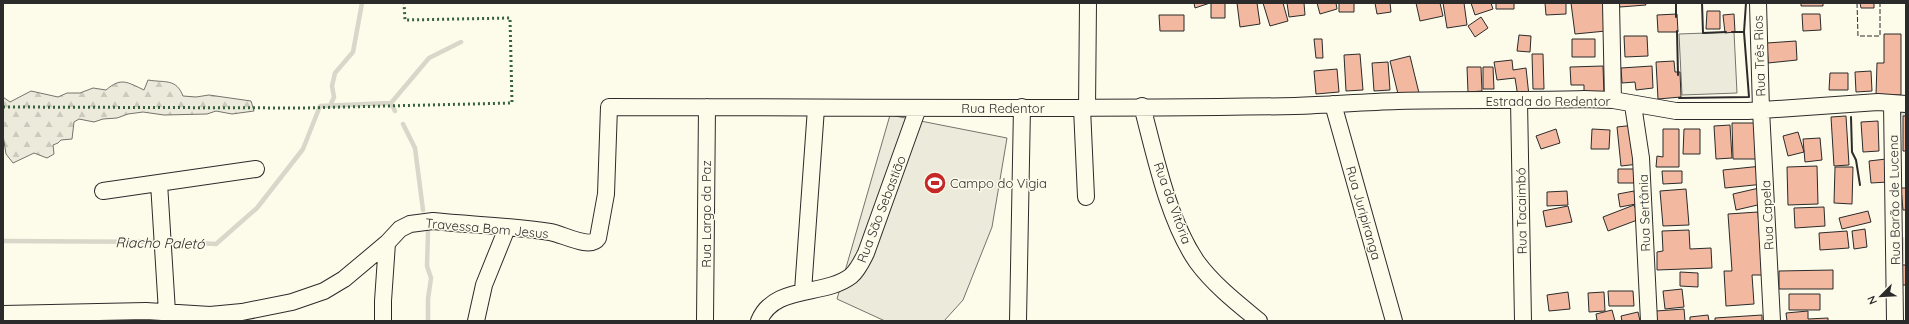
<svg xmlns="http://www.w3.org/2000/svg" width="1909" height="324" viewBox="0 0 1909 324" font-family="Quicksand,sans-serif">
	<defs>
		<pattern id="forest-firs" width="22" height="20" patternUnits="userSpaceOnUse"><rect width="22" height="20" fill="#ecebdb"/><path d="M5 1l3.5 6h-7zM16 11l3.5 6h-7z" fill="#cbcabc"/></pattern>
	</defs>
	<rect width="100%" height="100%" fill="#fdfbea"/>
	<path fill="url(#forest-firs)" stroke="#74746e" d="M148,80c17,3 28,-2 35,16l13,1 13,-2 42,6 3,10 -22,3 -16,-3 -9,3 -43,1 -21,-3 -15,2 -11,4 -14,1 -9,3 -15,-3 -5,3 -2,17 -11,1 -3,3 -5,2 1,9 -7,4 -13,-5 -21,10 -7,-9 -3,-19v-38l7,5 21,-11 27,6 9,-4h13l13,-5 13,2c15,-13 21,-8 38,0z"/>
	<path fill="#ecebdb" stroke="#74746e" d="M1734,32l3,61 -55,2 -3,-61z
		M890,115l117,23 -15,89 -29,73 -19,21h-59l-48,-22z"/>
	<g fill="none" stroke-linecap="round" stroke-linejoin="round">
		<path stroke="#d8d7c9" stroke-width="4.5" d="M391,103l4,8
			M330,106l4,-9 -2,-11 3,-13 18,-21 9,-49
			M1898,118v-4h8
			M403,124l12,24 8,62
			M428,232l-1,34 4,12 -3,21v22
			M1902,239v22
			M3,241l172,1 41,2 41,-36 46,-59 17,-43 71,-3 38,-45 32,-16"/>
	</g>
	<path fill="#f2b8a0" stroke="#2b2b2b" d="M1194,3h16l-15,5z
		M1211,3h14v15h-14z
		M1237,3h20l3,21 -20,3z
		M1263,3h20l5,18 -18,5z
		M1287,3h17l1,12 -16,2z
		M1317,3h19l1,6 -17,5z
		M1339,3h15v9h-15z
		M1375,3h15l1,9 -14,2z
		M1416,3h24l3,13 -23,5z
		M1443,3h21l3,22 -20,3z
		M1471,3h20l2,6 -18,6z
		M1496,3h18v6h-18z
		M1545,3h21v11l-20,1z
		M1571,3h32l3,28 -31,3z
		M1619,3h26l1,2 -26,2z
		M1801,3h22v3h-22z
		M1860,3h14v5h-13z
		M1707,11h13v18h-14z
		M1677,14l1,18h-20l-1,-17z
		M1734,14l1,18 -10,1 -2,-18z
		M1802,14h18l1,16 -18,1z
		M1159,15h25v16h-24z
		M1481,17l7,11 -13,9 -7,-11z
		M1884,34h17v61h-25l1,-32h7z
		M1519,35l12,1 -1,16 -13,-1z
		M1624,36h23l1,20 -23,1z
		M1314,39h8l1,19h-7z
		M1572,39h23v18h-23z
		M1796,41l1,19 -29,3 -1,-20z
		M1360,54l3,36 -17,1 -2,-36z
		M1532,54h11l1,35h-11z
		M1410,56l9,37 -20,5 -9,-37z
		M1512,60l1,10 13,-2 3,28 -11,1 -3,-19 -18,2 -3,-18z
		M1674,61l1,11h5l1,25 -23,2 -2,-37z
		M1388,62l2,28 -16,1 -2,-28z
		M1603,66l1,29h-20v-10h-13l-1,-18z
		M1652,66l1,22 -17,2 -1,-8 -13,1 -1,-15z
		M1467,67h14l1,24 -14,1z
		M1483,67h10l1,22h-11z
		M1337,69l2,23 -23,2 -2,-23z
		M1871,71l1,20 -16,1 -1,-20z
		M1830,73h18v17h-19z
		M1846,116l3,49 -15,1 -3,-49z
		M1903,116h3v35h-3z
		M1878,121l1,30 -16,1 -2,-30z
		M1732,123h25l1,36h-25z
		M1635,125l4,39 -18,2 -4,-39z
		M1730,125l2,33 -16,1 -2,-33z
		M1556,129l4,14 -19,6 -5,-13z
		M1592,129l18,1 -1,19h-18z
		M1663,129h16v38h-23l1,-11 6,1z
		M1684,129h16v25h-17z
		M1798,132l6,20 -16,4 -5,-20z
		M1820,138l2,22 -17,2 -2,-23z
		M1886,159l2,23 -17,1 -2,-22z
		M1762,166l2,18 -39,4 -2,-18z
		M1817,166l1,38 -30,1 -1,-38z
		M1835,167h18l-1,37 -18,-1z
		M1618,169h16v14h-16z
		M1662,171h20v12l-19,1z
		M1759,188l3,16 -26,6 -3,-16z
		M1901,188h5v22h-3z
		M1686,189l3,36 -26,1 -3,-35z
		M1567,191l1,14 -21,1v-14z
		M1634,191l2,13 -16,3 -2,-13z
		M1634,205l6,14 -32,12 -5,-14z
		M1568,206l4,16 -26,5 -3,-16z
		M1824,207l1,19 -30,2 -1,-20z
		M1868,211l3,11 -29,7 -3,-11z
		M1758,212l4,63h-10l2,29 -28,2 -2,-35h8l-4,-57z
		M1865,229l2,18 -13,2 -2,-18z
		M1689,230l1,19 21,-1 1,20 -55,2v-18l6,-1 -1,-20z
		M1847,231l2,17 -29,2 -1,-17z
		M1900,265h6v20h-4z
		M1833,270v19h-54v-18z
		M1680,272l18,1v14l-18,-1z
		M1682,289l2,18 -19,2 -2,-18z
		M1608,291h25l1,15h-25z
		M1568,292l2,17 -21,2 -2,-16z
		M1604,292l1,19 -16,1 -1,-19z
		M1789,294h31v16h-31z
		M1684,309l1,12h-28l-1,-10z
		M1612,310l3,11h-23l5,-1 -1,-6z
		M1808,311v8l20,-1v3h-41l-1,-8z
		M1638,312l2,9h-18l-1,-5z
		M1708,315l1,6h-19v-4z
		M1762,315v6h-47v-3z"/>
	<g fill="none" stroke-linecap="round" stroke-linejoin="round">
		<g stroke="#2b2b2b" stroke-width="18">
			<path id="minor" d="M1611,3l2,97
				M1758,3l3,107 11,211
				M1519,101l4,220
				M1892,103l3,218
				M1333,104l61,217
				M1633,105l8,53 8,163
				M1142,106c13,49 26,114 55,156 17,23 40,41 62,59
				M1082,108l4,89
				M1087,108l1,-105
				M159,183l8,129
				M103,191l153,-22
				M803,291l13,-183
				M3,314l143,-3 64,4 32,-3 50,-10 32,-11 20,-12 43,-36 13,-14 10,-5 23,-3c39,4 79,5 117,11 13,2 40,18 48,6l8,-44 3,-87c229,0 457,3 686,-1 34,-1 68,-4 103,-5 62,-2 124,0 186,-2l29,1 63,11h72l130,-9 28,2
				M383,321v-20l4,-58
				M476,321l8,-36 23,-57
				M705,321l2,-214
				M759,321c15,-37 65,-24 92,-45 7,-6 11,-15 15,-23l52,-145
				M1018,321l4,-214"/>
		</g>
		<use href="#minor" stroke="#fdfbea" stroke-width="16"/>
		<path stroke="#34623c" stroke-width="3" stroke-dasharray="2 3" stroke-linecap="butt" d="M3,107l300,1 209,-5 -2,-85 -105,2 -1,-17"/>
		<path stroke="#2b2b2b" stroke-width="1" stroke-dasharray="5 2" stroke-linecap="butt" d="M1857,3l1,33h22v-33"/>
		<path stroke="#2b2b2b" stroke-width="2" d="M1676,3v14
			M1702,3l1,30 23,-1
			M1677,31l1,44
			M1732,32h12
			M1679,98l70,-1 -5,-65 2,-29
			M1851,117l1,35 4,8 4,25"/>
	</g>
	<defs>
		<g id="stadium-disc" transform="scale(1.15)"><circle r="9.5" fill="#c62828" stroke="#fdfbea"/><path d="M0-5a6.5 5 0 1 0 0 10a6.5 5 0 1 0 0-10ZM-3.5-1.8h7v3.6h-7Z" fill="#fff"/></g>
	</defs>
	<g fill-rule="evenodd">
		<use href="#stadium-disc" x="935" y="183"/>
	</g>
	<g text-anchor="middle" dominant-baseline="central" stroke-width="3" stroke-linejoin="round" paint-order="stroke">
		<g font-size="13" fill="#2b2b2b" stroke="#fdfbea">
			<text transform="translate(1759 56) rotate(-92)">Rua Três Rios</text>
			<text x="1548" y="101">Estrada do Redentor</text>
			<text x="1003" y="108">Rua Redentor</text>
			<text transform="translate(1894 200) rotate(-91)">Rua Barão de Lucena</text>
			<text transform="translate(1173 203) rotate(70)">Rua da Vitória</text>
			<text transform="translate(881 209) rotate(-69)">Rua São Sebastião</text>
			<text transform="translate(1521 211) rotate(-91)">Rua Tacaimbó</text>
			<text transform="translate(1364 213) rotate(74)">Rua Juripiranga</text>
			<text transform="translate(1644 213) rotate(-92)">Rua Sertânia</text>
			<text transform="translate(706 214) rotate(-90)">Rua Largo da Paz</text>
			<text transform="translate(1767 215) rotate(-93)">Rua Capela</text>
			<text transform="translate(487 228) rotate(5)">Travessa Bom Jesus</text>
		</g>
		<g font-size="13" fill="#2b2b2b" stroke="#fdfbea" text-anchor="start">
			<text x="950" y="183">Campo do Vigia</text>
		</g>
		<g font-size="14" font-style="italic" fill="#2b2b2b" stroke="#fdfbea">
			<text transform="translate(160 243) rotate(1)">Riacho Paletó</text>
		</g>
	</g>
	<rect width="1909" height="324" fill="none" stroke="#2b2b2b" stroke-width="8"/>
	<g transform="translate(1881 296) rotate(246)" stroke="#fdfbea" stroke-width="3" paint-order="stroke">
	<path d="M0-3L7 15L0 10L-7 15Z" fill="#2b2b2b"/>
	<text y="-6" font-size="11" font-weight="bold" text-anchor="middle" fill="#2b2b2b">N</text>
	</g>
</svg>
